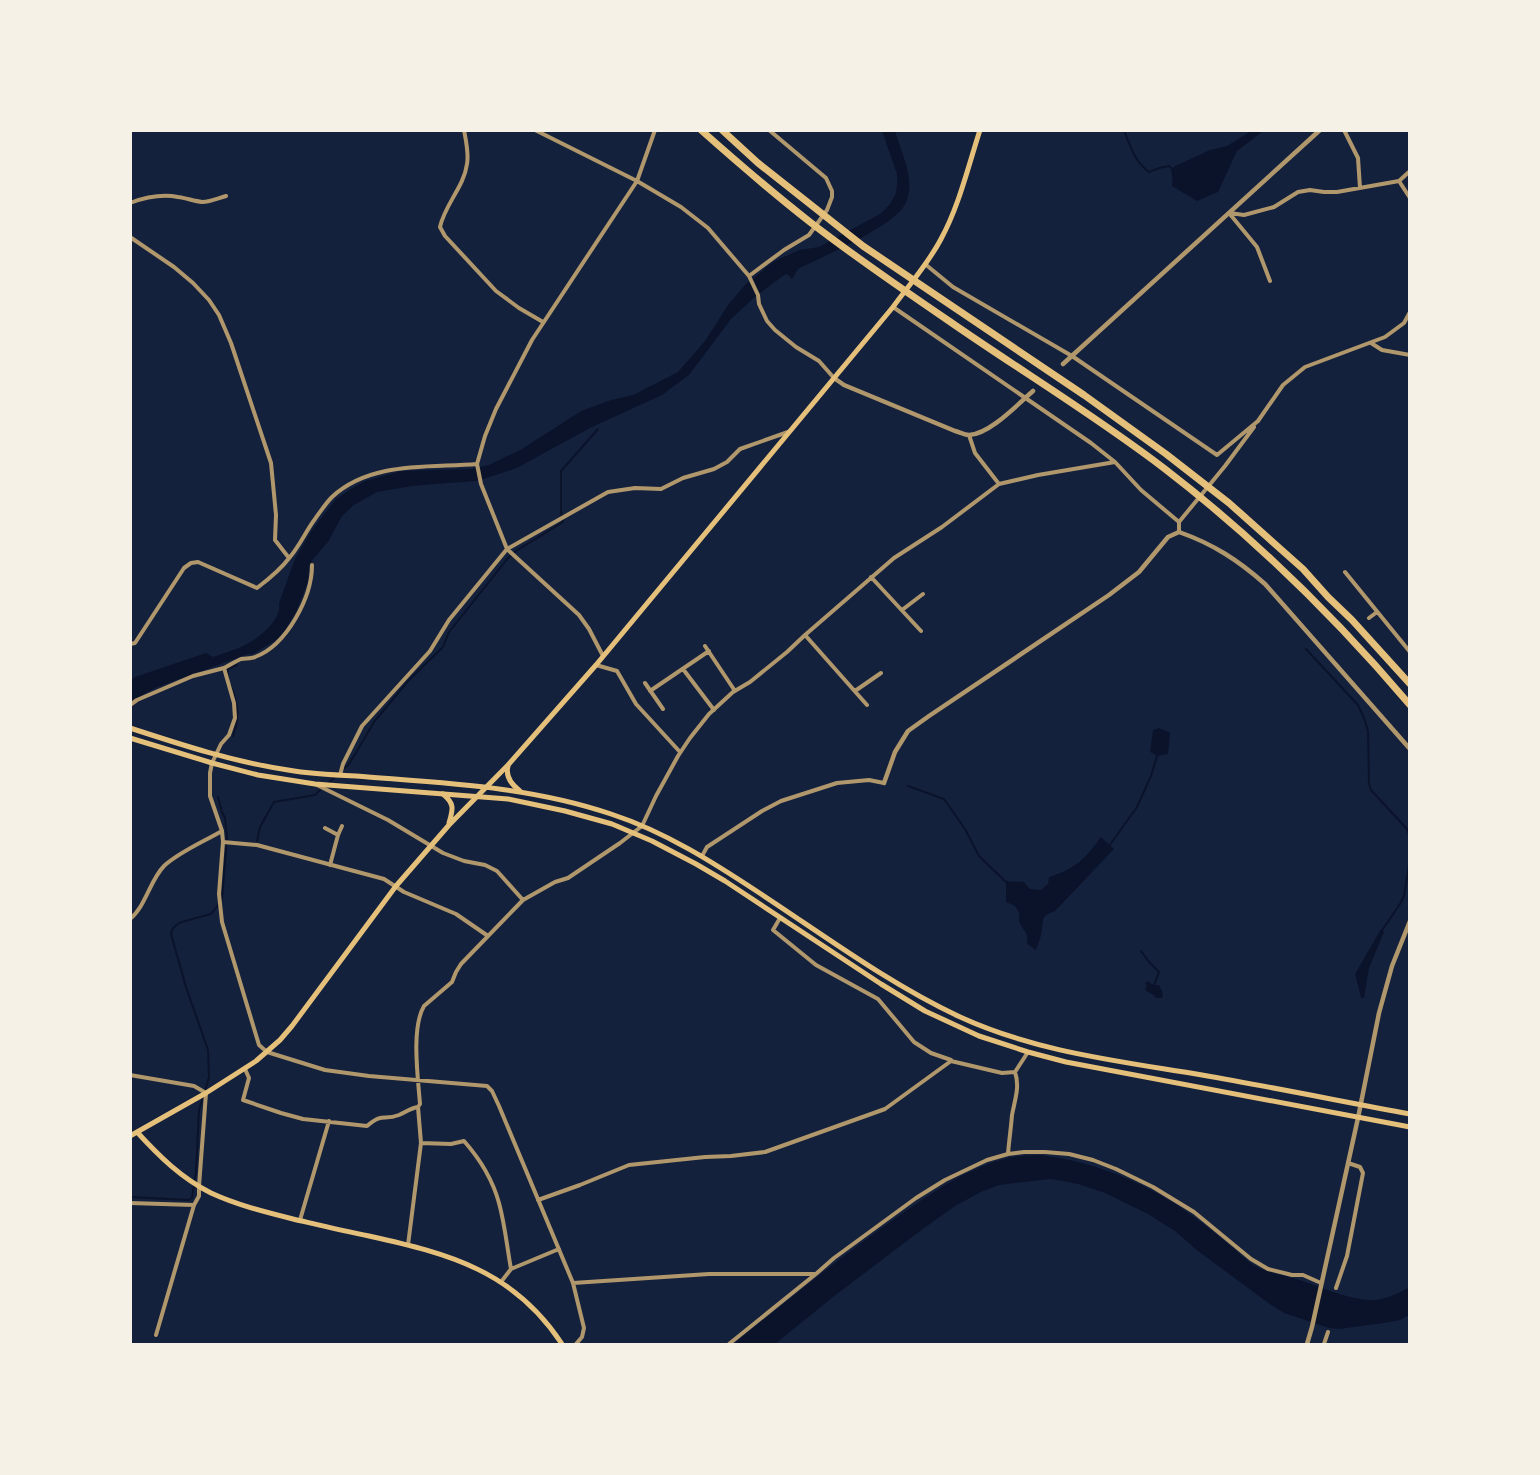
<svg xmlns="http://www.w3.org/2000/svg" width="1540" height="1475" viewBox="0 0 1540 1475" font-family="Signika,sans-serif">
	<rect width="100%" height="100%" fill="#14213d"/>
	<path fill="#0b132b" d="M882,131h13c4,13 13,35 14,48 1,9 0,20 -5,27 -12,21 -82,51 -106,63l-6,10 -5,-5 -4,2 -27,20 -25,23 -42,56 -27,20 -74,34 -71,39 -30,10 -12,3 -63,5 -35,6 -23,13 -12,11 -14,26 -14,16 -5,8 -1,16 -12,30 -10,17 -10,11 -23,14h-5l-93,34 -24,13v-21l4,-3 71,-24 7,4c10,-4 22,-7 32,-12 14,-7 37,-25 34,-42l16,-44 17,-29 24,-31 15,-10 14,-8 36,-10 69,-2 19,-4 33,-16 59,-38 30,-11 22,-5 45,-23 27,-31 23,-36 17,-20 28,-23 26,-12 20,-3 61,-33 10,-10 6,-11 1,-8v-11z
		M1251,131h7l4,1 -25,19 -19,41 -21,9 -25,-15 1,-19 37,-17 17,-4z
		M1159,728l11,5 -2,21 -10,2 -8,-4 3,-22z
		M1101,837l13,12 -59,62c-14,5 -11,7 -13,19 -1,7 -4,14 -6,20l-9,-6v-9l-8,-13v-10l-4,-6 -9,-4v-21l18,1 6,7 11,1 7,-6 1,-7c26,-8 37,-19 52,-40z
		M1381,929l3,3 -15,36 -5,30h-3l-6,-24z
		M1148,981l5,4h6l3,6 1,6 -2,1h-5l-4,-4 -6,-3 -1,-3 2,-2 -2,-3z
		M1040,1155c52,7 92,22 137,50 18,12 35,25 51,39 7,5 13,12 21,18 15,11 29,11 47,17 24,7 49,20 74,21 14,1 27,-7 39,-12v27l-9,5 -16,3 -45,6 -10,-1 -45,-15 -17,-11 -69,-51 -23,-20 -27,-17 -43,-21 -27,-9 -27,-5 -52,6 -18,7 -26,14 -35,25 -87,66 -58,47h-42c55,-43 109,-89 167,-129 32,-22 66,-46 104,-56 12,-4 24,-3 36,-4z"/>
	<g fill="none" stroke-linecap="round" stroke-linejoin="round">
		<path stroke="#0b132b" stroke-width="2" d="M1124,130c6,16 11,32 25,42l10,-4 10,-2 3,3 1,6
			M1306,649l52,56 6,13 4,13 1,53 2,6 36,39 3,8
			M228,677v-8l9,-4
			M231,686c7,19 9,30 2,50
			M342,770l6,-5 6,-9 20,-34 35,-42 34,-33 6,-15 59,-74 8,-7 47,-29 -2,-10v-41l37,-42
			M327,784l9,-8
			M908,786l36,13 21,30 14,27 28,27
			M257,841l3,-14 14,-25 41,-7 7,-7
			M1109,846l28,-39 14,-31 7,-23
			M1381,932l19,-28 4,-8 6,-38
			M1141,951l8,11 10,10 -5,13
			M205,1091l4,-14 -1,-27 -22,-63 -15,-53 2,-6 6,-5 13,-4 19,-5 11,-14 5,-62 -2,-20 -3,-6 -4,-15
			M130,1197l59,3 3,-2 4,-27 3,-61 4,-13"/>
		<path stroke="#b1986c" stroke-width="4" d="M464,130c2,11 5,23 3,34 -3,23 -22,40 -27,63l5,9 51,55 23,17 24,14
			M535,130l102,51 44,26 27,21 41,48 9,19 1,9 8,17 8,9 21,17 23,14 15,17
			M1344,130l14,28 2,30
			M1410,171l-11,10 11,17
			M130,203c16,-6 32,-9 48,-6 8,1 16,4 24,5 8,0 17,-4 24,-6
			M1229,213l28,34 13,34
			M1230,213l14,2 30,-8 24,-15 12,-2 14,2h13l62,-11
			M130,237l44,30 19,16 16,17 10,15 12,28 40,120 5,52 -1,25 14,18
			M925,264l28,23 119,69 145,99 41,-34
			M749,276l35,-26 25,-15 18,-25 5,-13v-6l-6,-13 -57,-48
			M893,307l198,136 24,19 26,28 38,32
			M1371,343l11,7 28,5
			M1258,421l25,-36 22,-18 80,-30 19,-14 6,-11
			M969,435l6,18 24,31
			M1179,532v-10l46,-56 29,-39
			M312,565c0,32 -25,80 -57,92 -4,2 -9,1 -14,2 -5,2 -11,6 -17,9l10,35 1,15 -6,17 -8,9 -9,19 -2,10v23l12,35 1,11 -4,52 3,28 37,123 8,7 58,18 44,6 118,10 5,5 7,15 74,177 11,45 -2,9 -6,7
			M1345,572l65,80
			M871,577l50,54
			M902,610l21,-16
			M1369,618l8,-6
			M805,635l62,70
			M130,644l5,-1 49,-75 7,-5 7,-1 59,26c12,-9 24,-19 33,-31 10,-12 16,-26 25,-38 5,-7 11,-16 17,-22 39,-36 97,-29 145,-33
			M705,646l30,45
			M603,656l-14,-27 -10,-14 -72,-66 -26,-65 -4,-20 8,-28 11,-27 36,-69 105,-159 18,-51
			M596,665l21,6 19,33 44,48
			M683,669l31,41
			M645,683l18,26
			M650,691l59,-40
			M855,691l26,-18
			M130,705l7,-5 56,-24 31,-8
			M340,775l3,-11 19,-38 68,-75 19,-31 58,-71 101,-57 27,-4 26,1 22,-11 31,-9 13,-7 13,-13 48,-17
			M317,785l71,35 55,33 21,8 21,4 12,6 26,29
			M325,828l13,7
			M223,842l34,3 127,34 20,13 52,22 32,22
			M702,856l5,-9 55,-36 19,-10 56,-18 32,-3 15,3
			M330,865l8,-30 4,-9
			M780,918l-7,12 43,35 62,34 36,43 17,11 20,7
			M130,919c16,-13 20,-39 34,-53 15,-14 39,-24 58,-35
			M245,1069l4,9 -6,22 38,13 22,6 64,7c16,-14 16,-5 32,-11 7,-3 12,-7 19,-8
			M130,1075l64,11 12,7 -7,93v10l-5,9 -38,130
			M421,1143l30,1 13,-3c15,17 29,40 35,62 6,22 8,44 12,66
			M1008,1154c1,-13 3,-26 4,-39 3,-16 8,-28 3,-43
			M538,1200l42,-15 49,-20 76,-8 26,-1 34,-4 120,-43 66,-48 51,12 13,-1 13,-20
			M130,1203l64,2
			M300,1220l29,-99
			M408,1245l13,-102 -3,-36 2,-3c-2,-26 -9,-76 4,-98l28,-24 4,-10 5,-8 62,-64 32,-18 13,-4 52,-35 22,-17 14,-30 22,-40 12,-18 19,-24 24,-22 17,-10 37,-30 18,-17 89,-77 48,-31 57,-43 39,-9 77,-13
			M501,1282l10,-13 48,-20
			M573,1283l136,-9h106
			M1336,1288l11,-32 16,-83 -3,-6 -12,-4
			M729,1344l88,-71 17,-15 82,-60 29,-18 42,-20 21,-6 16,-2h21l24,2 24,6 23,9 37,18 41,25 57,47 17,10 24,6h11l18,8
			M1324,1344l4,-12"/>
		<path stroke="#b1986c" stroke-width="4.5" d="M1063,364l257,-234
			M834,378l10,7 111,46c4,1 10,4 14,4 21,-1 49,-31 64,-44
			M884,783l11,-31 13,-21 21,-15 180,-121 30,-23 29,-35 11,-5c34,12 59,28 86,52l145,165
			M1307,1344l5,-17 46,-209 21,-105 13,-47 18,-45"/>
		<path stroke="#e5c07b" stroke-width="5" d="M508,766c-3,11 4,19 12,25
			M443,794c12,10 10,15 6,29
			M137,1132c22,24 44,46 74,61 26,12 54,19 82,26 26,6 51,12 76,17 81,18 145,35 193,108
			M130,1136l76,-43 50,-32 24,-21 12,-14 104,-140 53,-61 59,-60 88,-100 297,-358c16,-22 35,-43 48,-68 18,-33 27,-72 39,-109"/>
		<path stroke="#e5c07b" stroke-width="5" d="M130,728c52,17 104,34 158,42 23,4 45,5 68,6 86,7 173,10 255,38 55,18 103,49 150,80 64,42 127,89 197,122 77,36 161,45 244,59 69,12 138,26 208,39
			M130,738l82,25 46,12 57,9 193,15 57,12 47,13 40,17 44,23 29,17 156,103 44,27 54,25 49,16 38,10 344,65"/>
		<path stroke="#e5c07b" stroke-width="7" d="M701,130c36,32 72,63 109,92 45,35 92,67 139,99 72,50 147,95 216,148 91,70 171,149 245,236
			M722,130l36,33 105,83 221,149 82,59 63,49 74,66 25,28 24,23 58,64"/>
	</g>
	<rect width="1540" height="1475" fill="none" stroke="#f6f1e7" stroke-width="264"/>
</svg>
